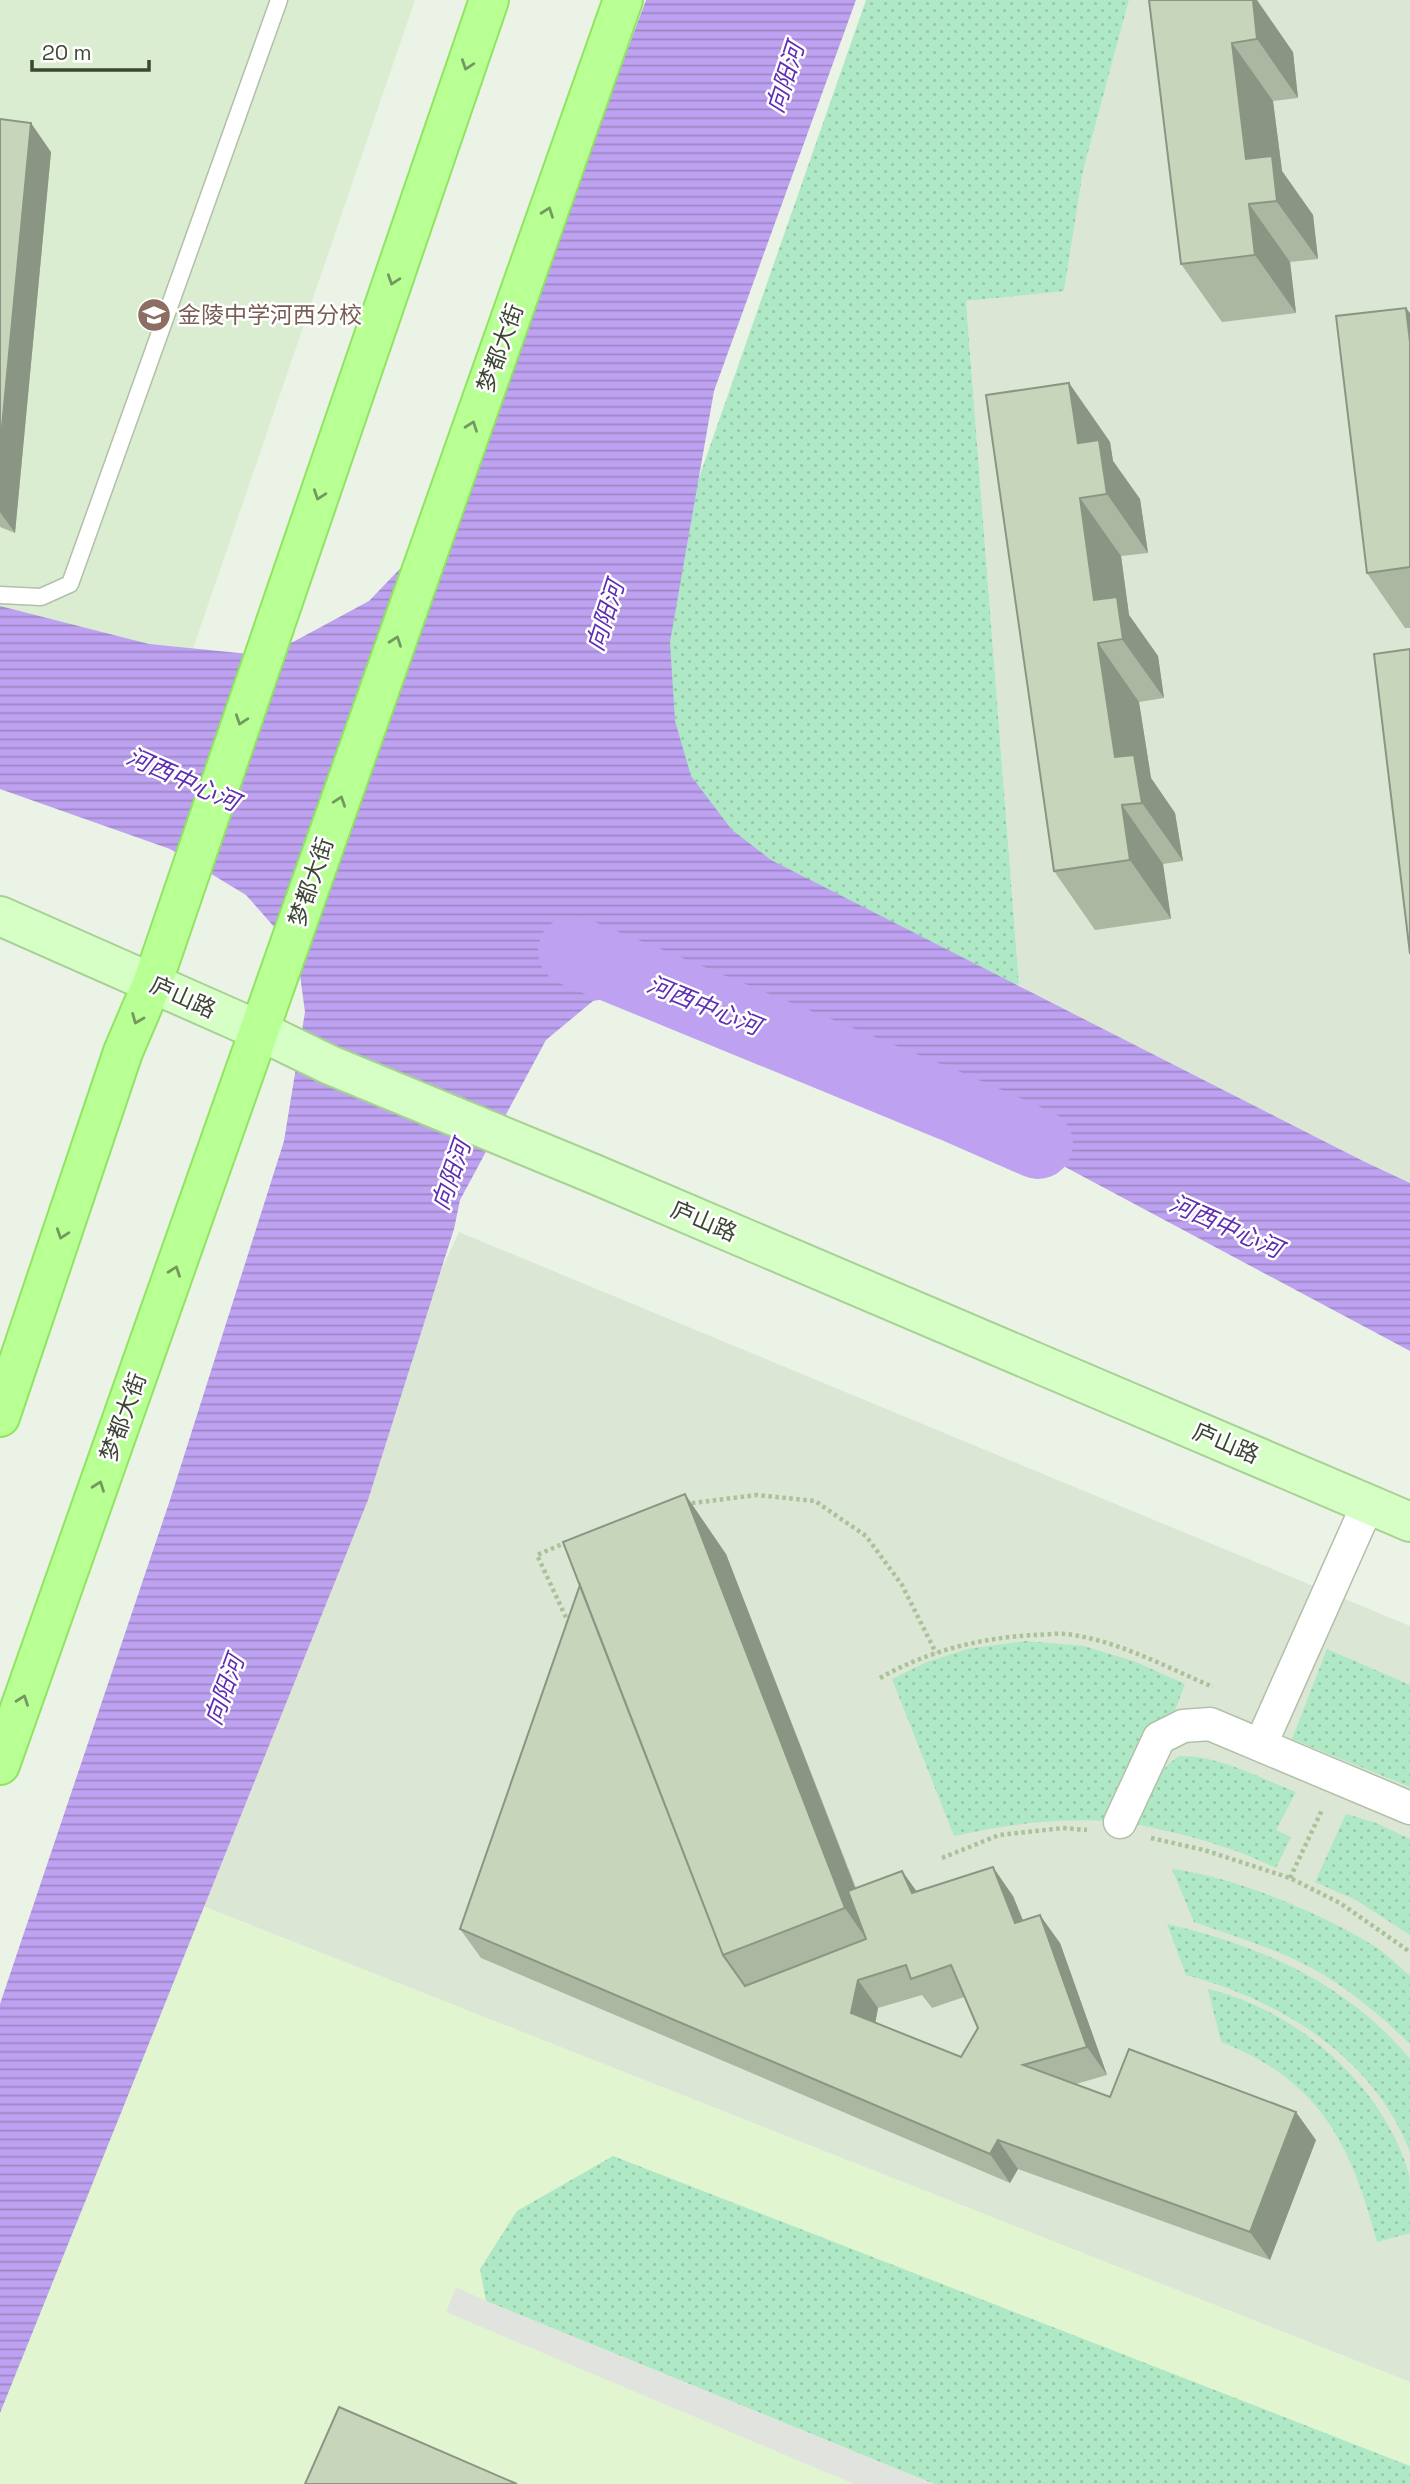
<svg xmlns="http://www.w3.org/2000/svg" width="1410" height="2484" viewBox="0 0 1410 2484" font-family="'Space Grotesk','Noto Sans SC',sans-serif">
	<defs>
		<pattern id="grass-dots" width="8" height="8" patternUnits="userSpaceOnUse" patternTransform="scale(1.75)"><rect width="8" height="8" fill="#aee8c5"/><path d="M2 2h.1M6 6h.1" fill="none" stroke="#97c8aa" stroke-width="1.8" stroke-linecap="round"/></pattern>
		<pattern id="water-rules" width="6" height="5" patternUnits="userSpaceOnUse" patternTransform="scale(1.75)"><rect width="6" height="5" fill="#bea2f1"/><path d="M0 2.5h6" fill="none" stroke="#9c86c4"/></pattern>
	</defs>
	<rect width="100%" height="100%" fill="#ebf3e6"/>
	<path fill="#dbe7d4" d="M1129,0h281v1260l-391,-275 -53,-684 98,-11 19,-119z
		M459,1232l951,394v756l-1258,-496z"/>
	<path fill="#e2f5d1" d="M152,1886l1258,496v102h-1410v-163z"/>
	<path fill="#daedd0" d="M0,0h415l-243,710 -172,-80z"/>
	<path fill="url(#grass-dots)" d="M866,0h263l-46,171 -19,120 -98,10 53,684 -366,-111 -52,-116z
		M1025,1641l59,5 52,16 49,22 -13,34 -62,103c-58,-3 -100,3 -156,15l-62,-157 35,-17 40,-13z
		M1327,1649l83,36v102l-118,-48z
		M1179,1756c40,-1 80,22 117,36l-20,38 15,7 -15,31c-44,-22 -93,-34 -141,-44 12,-26 20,-52 44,-68z
		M1346,1814l30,9 34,16v96l-54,-35 -41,-18z
		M1172,1869c61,7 154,46 205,79 12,8 22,19 33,28v68c-33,-32 -71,-64 -114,-84 -33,-15 -68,-26 -102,-38z
		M1167,1924c93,21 181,60 243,135v93c-36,-95 -130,-152 -224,-177z
		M1208,1989c89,21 175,96 201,185 1,17 1,41 1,59l-33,9c-26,-98 -57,-162 -156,-200z
		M613,2156l797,310v18h-476l-448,-183 -6,-32 37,-58z"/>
	<path fill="#e1e4de" d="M456,2287l30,14 448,183h-80l-408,-172z"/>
	<path fill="url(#water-rules)" d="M646,0h210l-142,391 -44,251 5,79 16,55 41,54 39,30 592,301 47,22v168l-643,-343 -88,-23 -86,16 -47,39 -86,160 -6,29 -86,271 -368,913v-409l170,-504 114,-359 21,-129 -8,-59 -51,-58 -76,-46 -170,-60v-183l149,38 100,10 44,-12 76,-41 73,-76 19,-29z"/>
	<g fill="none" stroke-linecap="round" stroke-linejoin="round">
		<path stroke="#bea2f1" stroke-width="70" d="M573,951l378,155 87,38"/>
		<g stroke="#b2bfa9" stroke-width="19">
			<path id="service" d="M0,595l41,2 29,-13 209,-584"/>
		</g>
		<g stroke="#b2bfa9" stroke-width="35">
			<path id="minor" d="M1261,1744l107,-240
				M1120,1822l39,-84 24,-12 27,-2 200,84"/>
		</g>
		<g stroke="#a7d194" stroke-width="42">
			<path id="secondary" d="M0,916l258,114 72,35 264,109 816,348"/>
		</g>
		<g stroke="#91e463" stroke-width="42">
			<path id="primary" d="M0,1417l123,-365 29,-68 337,-984
				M0,1765l623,-1765"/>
		</g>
		<path stroke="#aac19a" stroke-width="4.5" stroke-dasharray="3.5 3.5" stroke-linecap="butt" d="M685,1504l72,-9 58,6 51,35 36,49 34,68
			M567,1542l-30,13 33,71
			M880,1678c48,-27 99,-40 154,-43 10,0 22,-2 32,-1 51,6 100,33 147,53
			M1151,1838l53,12 86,28 50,25 70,49
			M942,1858l57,-23 64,-7 24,2
			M1290,1878l32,-68"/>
		<use href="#service" stroke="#fff" stroke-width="16"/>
		<use href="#minor" stroke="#fff" stroke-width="32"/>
		<use href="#secondary" stroke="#d6ffc5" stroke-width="38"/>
		<use href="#primary" stroke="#b8ff94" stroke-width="38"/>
	</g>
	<path fill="#abb7a1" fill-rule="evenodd" d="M1149,0l144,52 5,46 -25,3 9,70 31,44 5,44 -28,3 6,51 -74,9 -41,-58z
		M0,119l51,33 -36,381 -15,-6z
		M1410,313v315h-5l-38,-55z
		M1069,383l41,59 3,19 27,38 8,54 -27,3 8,59 29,41 6,42 -25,4 12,76 24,35 8,48 -20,3 8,55 -76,11 -41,-59z
		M726,1554l130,334 46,-17 15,21 96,4 10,24 37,23 47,132 -31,9 34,13 206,43 -46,120 -252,-91 -8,14 -529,-225 -21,-29zM922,1995l10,13 32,-11 14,31 -17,29 -86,-35 3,-14z"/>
	<path fill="#8b9583" d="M1227,0h30l36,52 5,46 -41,-59z
		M1232,43l41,58 9,70 31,44 5,44 -72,-100z
		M31,123l20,29 -36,381 -15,-21v-64z
		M1249,204l41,58 6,51 -41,-58z
		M1406,308l4,5v29z
		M1069,383l41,59 3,19 27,38 8,54 -41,-59 -29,-51z
		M1080,498l41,58 8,59 29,41 6,42 -70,-98z
		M1098,643l41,59 12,76 24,35 8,48 -41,-58 -27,-46z
		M1122,805l41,59 8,55 -41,-59z
		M685,1494l41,60 160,414 -41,-60z
		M993,1867l20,29 22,55 -20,-28z
		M902,1871l20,28 -10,-6z
		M1040,1915l20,28 47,132 -20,-28z
		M858,1980l20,28 -6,34 -21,-29z
		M1296,2112l20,28 -46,120 -20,-28z
		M998,2140l20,29 -8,14 -20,-29z"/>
	<path fill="#c7d5bb" stroke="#8b9583" stroke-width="2" fill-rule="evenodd" d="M1149,0h104l4,39 -25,4 14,116 26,-3 5,45 -28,3 6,51 -74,9z
		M0,119l31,4 -31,325z
		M1406,308l4,34v225l-43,6 -31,-257z
		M1069,383l9,60 21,-3 8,54 -27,4 14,102 23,-3 6,42 -25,4 17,114 19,-2 8,48 -20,2 8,55 -76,11 -68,-476z
		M1410,649v305l-36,-300z
		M685,1494l160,414 -122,47 -160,-413z
		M580,1585l143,370 22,31 121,-47 -18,-48 54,-20 10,22 81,-26 22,56 25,-8 47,132 -64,18 87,32 19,-48 167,63 -46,120 -252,-92 -8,14 -530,-225zM906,1965l5,14 40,-14 27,63 -17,29 -110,-44 7,-33z
		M339,2407l178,77h-212z"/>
	<defs><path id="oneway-chevron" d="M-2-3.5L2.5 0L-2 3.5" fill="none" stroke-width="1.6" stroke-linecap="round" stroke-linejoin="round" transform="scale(1.75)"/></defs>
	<g stroke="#749960">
		<use href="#oneway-chevron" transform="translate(467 65) rotate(109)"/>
		<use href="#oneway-chevron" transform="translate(548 212) rotate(-70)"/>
		<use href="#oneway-chevron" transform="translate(393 280) rotate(109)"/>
		<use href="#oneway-chevron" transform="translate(472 426) rotate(-70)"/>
		<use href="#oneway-chevron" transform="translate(319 495) rotate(109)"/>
		<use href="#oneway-chevron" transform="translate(396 641) rotate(-70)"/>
		<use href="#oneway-chevron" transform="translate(241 720) rotate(109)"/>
		<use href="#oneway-chevron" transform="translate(340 801) rotate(-71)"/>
		<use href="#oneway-chevron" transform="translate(137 1019) rotate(112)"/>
		<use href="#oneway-chevron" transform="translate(62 1234) rotate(109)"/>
		<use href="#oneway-chevron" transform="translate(175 1271) rotate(-70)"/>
		<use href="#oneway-chevron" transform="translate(99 1486) rotate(-70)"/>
		<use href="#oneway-chevron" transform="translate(23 1700) rotate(-70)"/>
	</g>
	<defs>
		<g id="school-disc" transform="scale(1.75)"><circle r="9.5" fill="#8d6e63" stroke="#fff"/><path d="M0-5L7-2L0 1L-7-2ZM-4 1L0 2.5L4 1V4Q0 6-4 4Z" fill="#fff"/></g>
	</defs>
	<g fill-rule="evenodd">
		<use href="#school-disc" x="154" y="315"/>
	</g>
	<g text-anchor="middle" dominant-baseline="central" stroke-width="5" stroke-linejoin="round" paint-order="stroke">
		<g font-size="23" fill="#785e54" stroke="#fff" text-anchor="start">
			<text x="178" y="315">金陵中学河西分校</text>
		</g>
		<g font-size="23" fill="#3d4635" stroke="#fff">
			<text transform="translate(500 348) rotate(-70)">梦都大街</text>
			<text transform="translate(311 882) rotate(-71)">梦都大街</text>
			<text transform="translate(183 997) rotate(24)">庐山路</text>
			<text transform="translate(704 1221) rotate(23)">庐山路</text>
			<text transform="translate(123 1417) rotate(-70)">梦都大街</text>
			<text transform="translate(1226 1443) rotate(23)">庐山路</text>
		</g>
		<g font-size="24" font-style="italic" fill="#5f2eb3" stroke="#fff">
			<text transform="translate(785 78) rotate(-72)">向阳河</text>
			<text transform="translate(605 616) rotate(-72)">向阳河</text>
			<text transform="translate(183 779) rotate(24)">河西中心河</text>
			<text transform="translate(704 1005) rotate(22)">河西中心河</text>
			<text transform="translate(451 1175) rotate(-71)">向阳河</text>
			<text transform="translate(1226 1226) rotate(24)">河西中心河</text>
			<text transform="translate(224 1690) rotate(-70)">向阳河</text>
		</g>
	</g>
	<path d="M32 60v10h117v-10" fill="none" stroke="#3d4635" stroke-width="3.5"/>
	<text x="42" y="60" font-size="21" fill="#3d4635" stroke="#ffffff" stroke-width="5" paint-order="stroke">20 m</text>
</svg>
